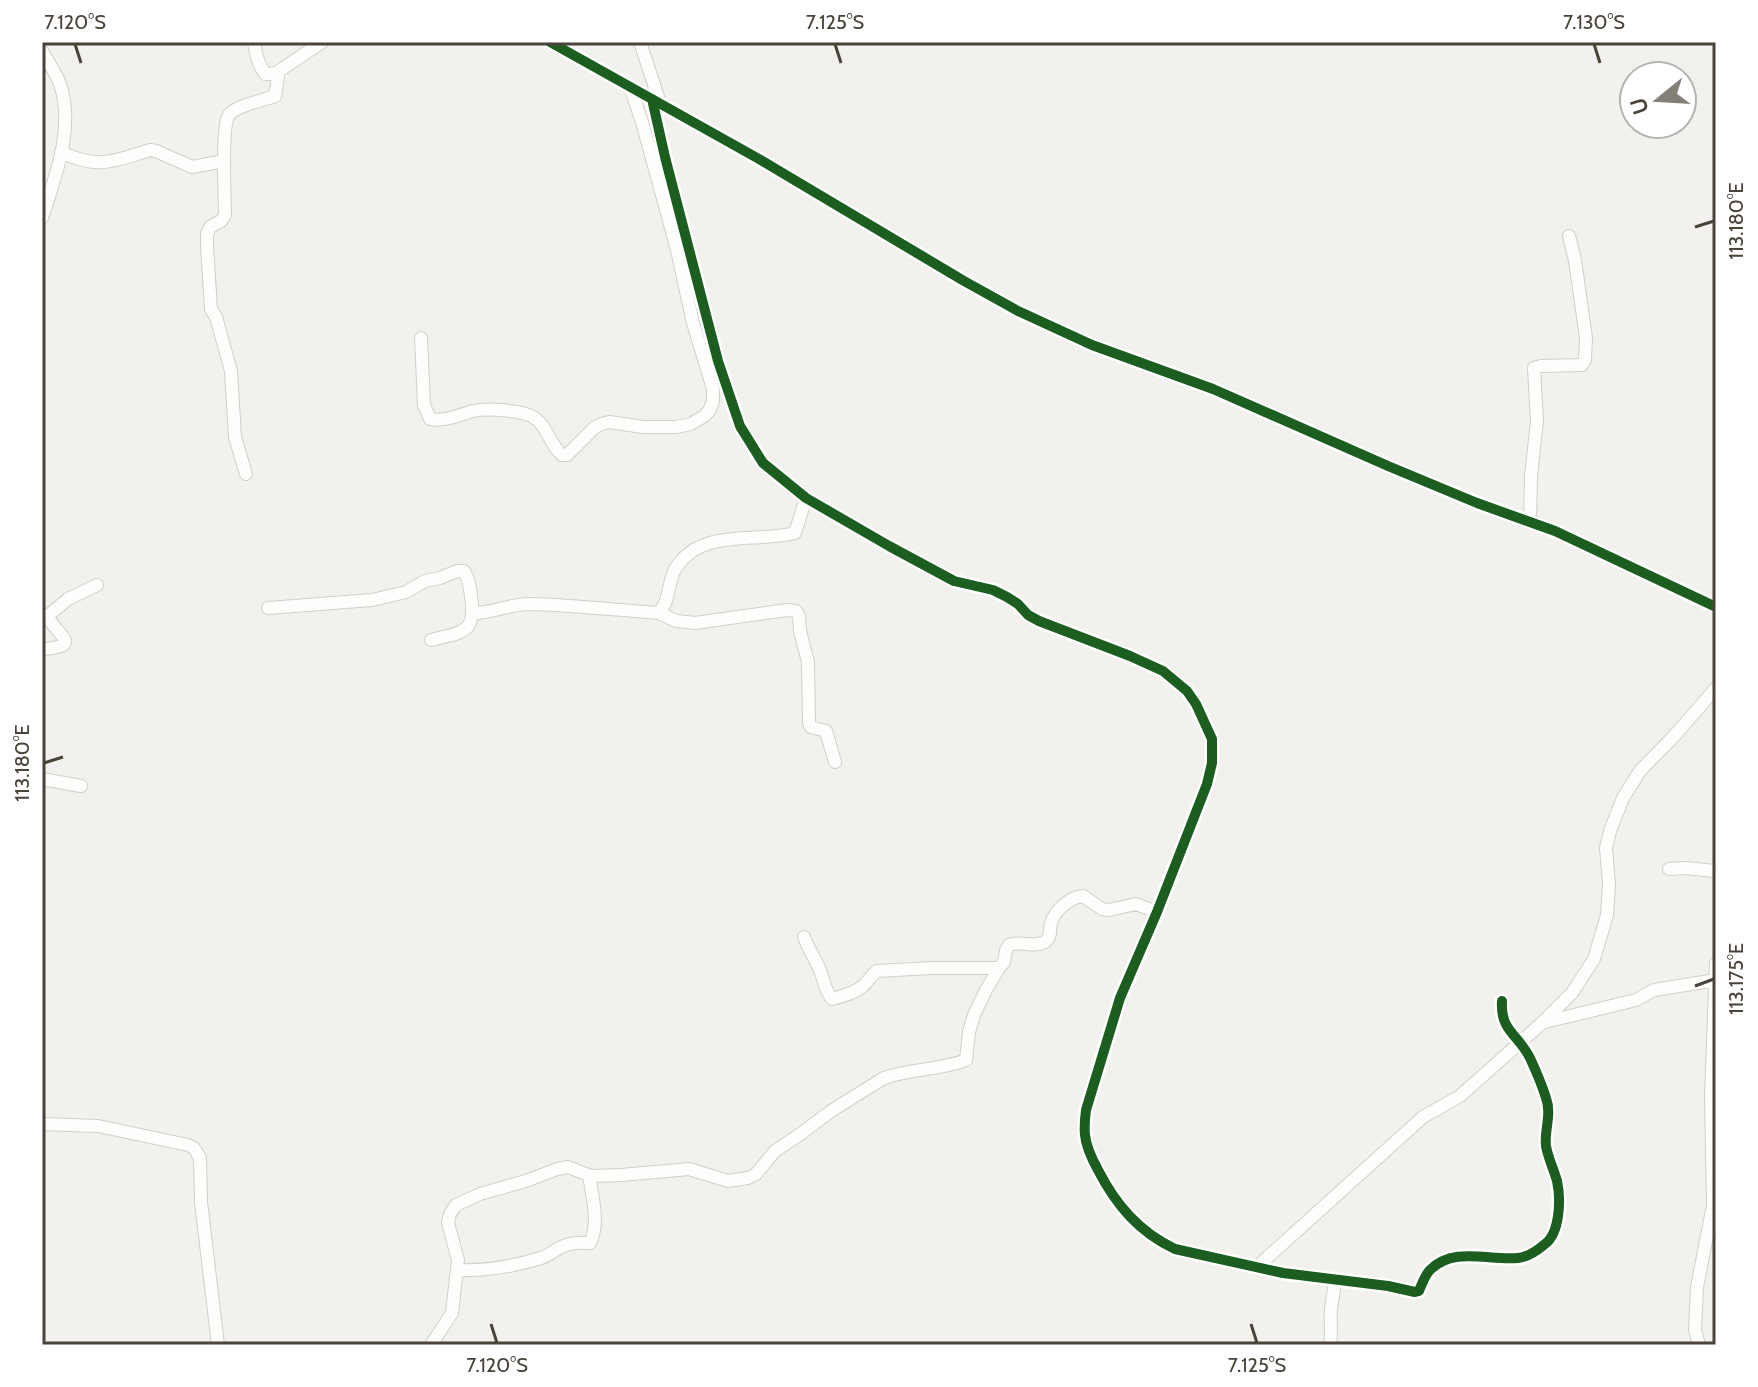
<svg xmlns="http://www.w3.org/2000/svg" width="1758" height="1387" viewBox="0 0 1758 1387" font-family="Cabin,sans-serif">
	<rect width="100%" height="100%" fill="#f3f1ed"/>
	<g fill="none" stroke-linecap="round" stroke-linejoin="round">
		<g stroke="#d1cfcb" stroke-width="14">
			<path id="minor" d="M254,42c2,12 4,22 11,32l13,-1
				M550,42l209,117 205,122 54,30 74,34 121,44 175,77 89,37 78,28 161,76
				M640,42l20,61
				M42,51c6,11 14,22 18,33 15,44 -5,93 -18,134
				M652,99l13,58 53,204 22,65 23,37 43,35 83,48 65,35 39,9 14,7 11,7 10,11 11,6 91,35 33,15 24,20 9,13 16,35v24l-5,21 -50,128 -37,86 -34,112c-1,8 -2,16 -1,25 1,12 7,24 13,35 18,35 41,62 77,79l108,24 105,13 27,6 4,-1c3,-7 6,-16 11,-21 24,-24 59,-9 88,-12 10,-1 20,-8 27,-14 15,-11 16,-45 12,-63 -3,-11 -9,-23 -11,-35 -2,-15 6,-32 0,-48 -4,-13 -10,-27 -16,-40 -12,-24 -30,-27 -28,-57
				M61,152c37,18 53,9 89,-2l6,1 36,16 32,-6
				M421,338l3,67 6,14c14,3 29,-4 43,-8 14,-3 53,-1 63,8 12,9 14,26 26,36h5l27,-27 7,-4 8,-2 34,5h33l15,-3 13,-8 5,-5 4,-10v-12l-20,-66 -16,-73 -35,-128 -12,-35
				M246,474l-11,-37 -4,-66 -15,-54 -5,-8 -4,-62v-13l3,-7 11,-6 4,-6c0,-17 -4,-89 4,-100 6,-9 35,-15 46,-19l4,-25 43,-29
				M1530,522l1,-46 6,-55 -3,-53 7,-2 41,-1 3,-5 1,-22 -11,-78 -6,-24
				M268,608l104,-8 34,-8 19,-11 15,-3 17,-7h7c5,8 6,16 7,25 6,38 -9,36 -40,44
				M474,613c19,0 36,-9 55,-9 44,1 87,6 130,9 12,-13 8,-33 18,-47 27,-38 79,-23 118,-33l11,-35
				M659,613l17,8 19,2 92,-13 9,1 3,5 1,15 8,31 1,61 2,4 15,4 9,31
				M42,649c44,-3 13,-14 6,-33l2,-2 18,-15 29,-14
				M42,779l39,7
				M1669,869l15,-1 32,3
				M804,937c4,11 10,20 15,31 5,10 5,22 13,31 11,-3 23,-6 31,-13 6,-5 8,-11 14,-15l54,-3h68
				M1545,1022l91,-22 18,-10 62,-10
				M42,1124l56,2 90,19 6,3 6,10 1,44 17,143
				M1258,1266l165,-149 37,-21 82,-73 30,-30 22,-34 13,-44 2,-31 -3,-36 4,-17 13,-33 17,-27 35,-36 41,-47
				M457,1270c28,1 58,-4 84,-12 10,-3 19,-13 29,-14 6,-2 14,-1 20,-1 10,-19 2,-48 -1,-68
				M431,1345l21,-32 6,-53 -10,-37 2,-9 6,-9 24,-11 46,-13 31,-12 11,-2 23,9 30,-1 68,-6 39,12 20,-3 8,-4 19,-23 27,-18 29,-22 53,-33c25,-9 56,-8 82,-18l3,-28 5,-17 12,-25 13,-22 5,-6 2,-12 3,-5c11,-5 27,4 37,-4 6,-5 3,-11 5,-18 4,-13 19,-26 32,-27l19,13 7,1 27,-6 21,8
				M1330,1345c2,-12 0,-24 1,-36 1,-10 4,-19 3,-29
				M1699,1345l-4,-15 2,-43 16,-82 -2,-109 5,-133"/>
		</g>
		<use href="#minor" stroke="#fdfdfc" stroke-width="12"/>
		<g stroke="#fff" stroke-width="15">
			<path id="cycleway" d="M550,42l209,117 205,122 54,30 74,34 121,44 175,77 89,37 78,28 161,76
				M652,99l13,58 53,204 22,65 23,37 43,35 83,48 65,35 39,9 14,7 11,7 10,11 11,6 91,35 33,15 24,20 9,13 16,35v24l-5,21 -50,128 -37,86 -34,112c-1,8 -2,16 -1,25 1,12 7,24 13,35 18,35 41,62 77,79l108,24 105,13 27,6 4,-1c3,-7 6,-16 11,-21 24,-24 59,-9 88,-12 10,-1 20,-8 27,-14 15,-11 16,-45 12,-63 -3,-11 -9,-23 -11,-35 -2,-15 6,-32 0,-48 -4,-13 -10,-27 -16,-40 -12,-24 -30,-27 -28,-57"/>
		</g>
		<use href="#cycleway" stroke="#1b5e20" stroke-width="10"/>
	</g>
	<path fill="none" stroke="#494339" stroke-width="3" d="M75,44l6,19M835,44l6,19M1594,44l6,19M1695,227l19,-6M44,763l19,-6M1695,986l19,-7M491,1324l6,19M1251,1324l6,19"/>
	<rect width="1758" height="1387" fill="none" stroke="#ffffff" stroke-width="88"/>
	<g transform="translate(1658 100) rotate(252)"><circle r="38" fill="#ffffff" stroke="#b6b4b0" stroke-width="2"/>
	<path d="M0-6L14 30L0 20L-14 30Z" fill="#848078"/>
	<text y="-12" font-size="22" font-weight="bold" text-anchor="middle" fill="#494339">U</text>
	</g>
	<rect x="44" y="44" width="1670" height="1299" fill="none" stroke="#494339" stroke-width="3"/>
	<g font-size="20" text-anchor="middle" fill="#494339">
		<text x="75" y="29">7.120°S</text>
		<text x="835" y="29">7.125°S</text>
		<text x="1594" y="29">7.130°S</text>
		<text transform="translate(1736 221) rotate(-90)" y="7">113.180°E</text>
		<text transform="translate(22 763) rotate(-90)" y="7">113.180°E</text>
		<text transform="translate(1736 979) rotate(-90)" y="7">113.175°E</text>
		<text x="497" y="1372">7.120°S</text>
		<text x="1257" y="1372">7.125°S</text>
	</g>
</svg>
